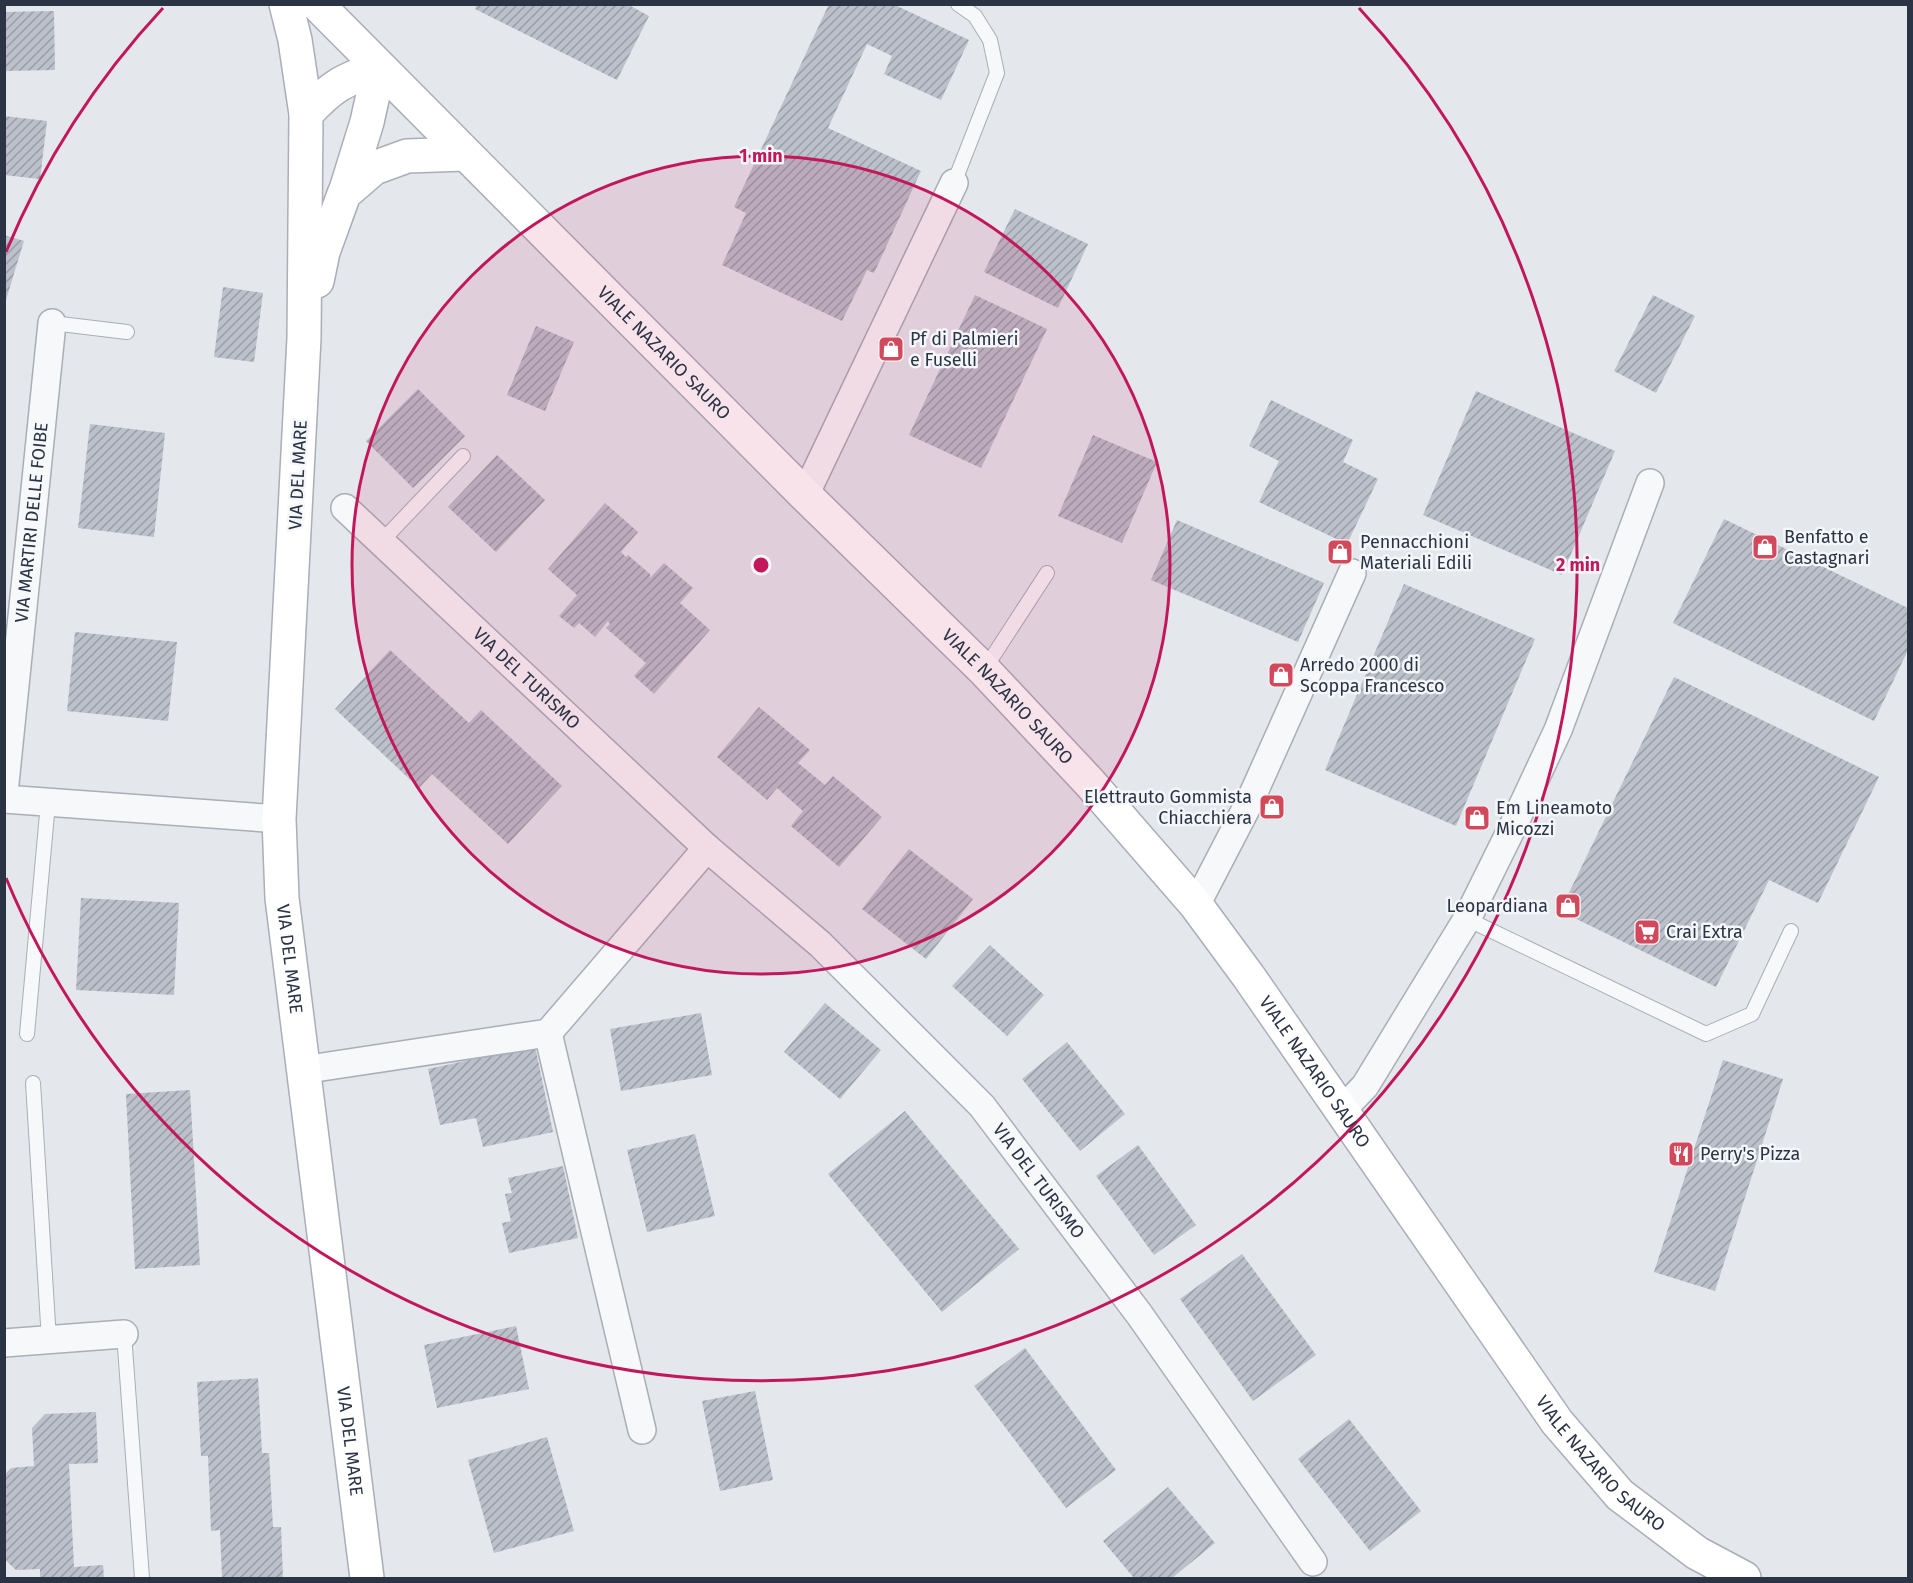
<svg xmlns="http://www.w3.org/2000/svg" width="1913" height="1583" viewBox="0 0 1913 1583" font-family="'Fira Sans',sans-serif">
	<defs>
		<pattern id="building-hatch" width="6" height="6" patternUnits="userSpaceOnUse" patternTransform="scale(1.5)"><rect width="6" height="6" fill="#bbc0ca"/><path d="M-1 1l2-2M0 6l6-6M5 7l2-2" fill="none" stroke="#989da6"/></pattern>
	</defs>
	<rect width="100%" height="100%" fill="#e4e7ec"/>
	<path fill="url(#building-hatch)" d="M477,4h150l22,12 -32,64 -142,-71z
		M829,4h64l76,36 -28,60 -57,-26 8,-18 -25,-12 -39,84 93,43 -47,102 -7,-3 -25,51 -120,-56 24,-52 -12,-6z
		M54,11l1,59 -51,1v-59z
		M4,116l43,5 -7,58 -36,-4z
		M1015,209l73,35 -30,64 -74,-36z
		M4,235l20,6 -19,62h-1z
		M223,287l40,6 -9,69 -40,-5z
		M975,295l72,34 -66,139 -72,-33z
		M1653,295l42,21 -39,77 -42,-22z
		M536,326l38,16 -29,69 -38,-16z
		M418,389l47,47 -52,52 -47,-47z
		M1476,391l139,60 -53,124 -139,-60z
		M1271,400l82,40 -10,22 35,17 -31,65 -88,-42 20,-41 -30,-15z
		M90,424l75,9 -11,104 -76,-9z
		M1093,435l64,27 -35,81 -64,-27z
		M497,455l48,45 -49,52 -48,-45z
		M605,503l33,29 -17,20 5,5 2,-2 22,19v4l14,-15 29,25 -13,15 30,27 -56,64 -20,-18 12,-13 -40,-35 4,-4 -2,-3 -13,16 -16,-14 -5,5 -15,-12 18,-21 -29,-26z
		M1724,519l184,89v42l-34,71 -201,-98z
		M1177,520l147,63 -26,59 -147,-62z
		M1404,584l131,55 -79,187 -131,-56z
		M75,632l102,10 -9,79 -101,-10z
		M390,650l79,73 12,-13 81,76 -54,58 -76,-70 -13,14 -84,-79z
		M1674,677l205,100 -61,126 -49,-23 -53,107 -156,-76z
		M759,707l51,43 -12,13 27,22 8,-9 49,41 -43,50 -48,-41 12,-15 -26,-23 -10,12 -50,-43z
		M909,849l64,50 -47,60 -64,-50z
		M81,898l98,5 -5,92 -98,-5z
		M990,945l54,50 -37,41 -55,-50z
		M825,1003l56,47 -41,49 -56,-47z
		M701,1013l11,62 -91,16 -11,-62z
		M1067,1042l58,72 -45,37 -58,-72z
		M535,1046l18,86 -70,15 -7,-29 -36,7 -12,-56z
		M1723,1060l60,19 -68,212 -61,-19z
		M190,1090l10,175 -65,4 -9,-175z
		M905,1111l114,138 -77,63 -114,-138z
		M695,1134l20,82 -68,16 -20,-82z
		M1138,1145l58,80 -42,30 -58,-79z
		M563,1166l15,72 -69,15 -7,-30 9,-2 -6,-27 7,-1 -4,-15z
		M1242,1254l74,101 -63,46 -73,-102z
		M516,1326l13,63 -92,19 -13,-63z
		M1025,1348l91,122 -50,38 -92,-122z
		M258,1378l4,75h7l4,74h8l2,51h-61l-2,-48 -9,1 -3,-75h-7l-4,-74z
		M755,1391l18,89 -53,11 -18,-90z
		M96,1412l2,51 -29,1 5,103 29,-2 1,13h-64v-9l-24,1 -12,-11v-84l7,-7 23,-2 -2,-38 13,-14z
		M1349,1419l72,92 -51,40 -72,-92z
		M547,1437l27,94 -80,22 -26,-93z
		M1168,1487l47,56 -43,35h-38l-31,-37z"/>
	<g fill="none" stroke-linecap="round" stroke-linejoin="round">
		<g stroke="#a9aeb7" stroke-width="16">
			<path id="lane" d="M954,183l43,-110 -7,-33 -15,-24 -17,-12
				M52,323l75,9
				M381,542l82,-86
				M984,670l63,-97
				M1467,919l239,115 46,-20 39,-83
				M27,1034l21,-231
				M33,1083l16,257
				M124,1334l18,244"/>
		</g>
		<g stroke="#a9aeb7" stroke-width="30">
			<g id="street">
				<path d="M805,495l149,-312"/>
				<path id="s1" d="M345,508l362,340 113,96 162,162 157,208 174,248"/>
				<path id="s2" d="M4,793l48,-470"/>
				<path d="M4,799l275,20"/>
				<path d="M1196,905l54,-104 102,-228"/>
				<path d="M548,1033l94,397"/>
				<path d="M302,1070l246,-37 159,-185"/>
				<path d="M1340,1112l25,-26 102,-167 48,-97 43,-92 92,-247"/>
				<path d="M4,1343l120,-9"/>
			</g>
		</g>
		<g stroke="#a9aeb7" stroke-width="36">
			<g id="secondary">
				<path id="s3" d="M286,4l9,36 11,74 -2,224 -25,481 3,79 85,680"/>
				<path id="s4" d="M317,4l488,491 179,175 106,113 106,122 53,72 308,445 63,73 77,58 47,25"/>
				<path d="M306,114c26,-28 37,-34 73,-46"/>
				<path d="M345,193l22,-71 12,-54"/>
				<path d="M317,281l6,-29 21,-58 30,-26 33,-12 58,-2"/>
			</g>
		</g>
		<use href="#lane" stroke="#f7f8fa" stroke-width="14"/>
		<use href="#street" stroke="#f7f8fa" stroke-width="27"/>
		<use href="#secondary" stroke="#fff" stroke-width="33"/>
	</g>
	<circle cx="761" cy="565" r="409" fill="#c2185b" fill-opacity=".12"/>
	<g fill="none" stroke="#c2185b" stroke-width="3">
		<circle cx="761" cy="565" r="409"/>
		<path d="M6 252A817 817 0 0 1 163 8M1359 8A817 817 0 1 1 6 878"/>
	</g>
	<defs>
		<g id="shop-square" transform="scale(1.35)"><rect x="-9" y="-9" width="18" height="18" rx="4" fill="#d1495b" stroke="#f4f6f9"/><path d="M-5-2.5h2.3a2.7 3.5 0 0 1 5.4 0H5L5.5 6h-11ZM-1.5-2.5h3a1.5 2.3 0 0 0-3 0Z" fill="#fff"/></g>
		<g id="supermarket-square" transform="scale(1.35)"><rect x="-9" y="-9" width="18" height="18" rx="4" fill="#d1495b" stroke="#f4f6f9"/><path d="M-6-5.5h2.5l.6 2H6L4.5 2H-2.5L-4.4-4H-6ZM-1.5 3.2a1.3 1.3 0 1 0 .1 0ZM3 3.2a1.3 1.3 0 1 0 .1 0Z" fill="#fff"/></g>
		<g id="restaurant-square" transform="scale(1.35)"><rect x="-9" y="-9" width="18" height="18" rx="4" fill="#d1495b" stroke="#f4f6f9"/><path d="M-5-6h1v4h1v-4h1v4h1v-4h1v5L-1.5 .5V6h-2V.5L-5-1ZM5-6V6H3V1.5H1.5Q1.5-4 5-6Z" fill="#fff"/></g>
	</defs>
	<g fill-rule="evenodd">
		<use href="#shop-square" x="891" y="349"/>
		<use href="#shop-square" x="1765" y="547"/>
		<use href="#shop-square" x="1340" y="552"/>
		<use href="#shop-square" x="1281" y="675"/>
		<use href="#shop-square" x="1272" y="807"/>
		<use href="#shop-square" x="1477" y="818"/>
		<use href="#shop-square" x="1568" y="906"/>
		<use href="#supermarket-square" x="1647" y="932"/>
		<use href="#restaurant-square" x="1681" y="1154"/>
	</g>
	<g text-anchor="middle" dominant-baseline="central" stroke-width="5" stroke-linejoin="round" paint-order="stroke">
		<g font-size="18" fill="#2b3445" stroke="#f4f6f9" text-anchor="start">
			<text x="910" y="339">Pf di Palmieri<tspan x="910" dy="21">e Fuselli</tspan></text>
			<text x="1784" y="537">Benfatto e<tspan x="1784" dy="21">Castagnari</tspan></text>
			<text x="1360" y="542">Pennacchioni<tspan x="1360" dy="21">Materiali Edili</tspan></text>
			<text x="1300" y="665">Arredo 2000 di<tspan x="1300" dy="21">Scoppa Francesco</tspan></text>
			<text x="1252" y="797" text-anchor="end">Elettrauto Gommista<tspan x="1252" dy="21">Chiacchiera</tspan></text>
			<text x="1496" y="808">Em Lineamoto<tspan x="1496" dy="21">Micozzi</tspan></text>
			<text x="1548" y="906" text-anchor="end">Leopardiana</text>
			<text x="1666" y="932">Crai Extra</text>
			<text x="1700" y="1154">Perry's Pizza</text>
		</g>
		<g font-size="18" fill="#2b3445" stroke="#f4f6f9">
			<text stroke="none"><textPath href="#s4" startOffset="492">VIALE NAZARIO SAURO</textPath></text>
			<text transform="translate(298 475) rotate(-87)">VIA DEL MARE</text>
			<text stroke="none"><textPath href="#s2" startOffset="272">VIA MARTIRI DELLE FOIBE</textPath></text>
			<text stroke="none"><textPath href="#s1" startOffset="249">VIA DEL TURISMO</textPath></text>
			<text stroke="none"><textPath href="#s4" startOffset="978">VIALE NAZARIO SAURO</textPath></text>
			<text stroke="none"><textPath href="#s3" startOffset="958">VIA DEL MARE</textPath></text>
			<text stroke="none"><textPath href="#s4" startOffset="1464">VIALE NAZARIO SAURO</textPath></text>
			<text stroke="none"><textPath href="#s1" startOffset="968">VIA DEL TURISMO</textPath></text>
			<text stroke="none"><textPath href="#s3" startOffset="1444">VIA DEL MARE</textPath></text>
			<text stroke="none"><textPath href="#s4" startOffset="1950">VIALE NAZARIO SAURO</textPath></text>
		</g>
	</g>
	<circle cx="761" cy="565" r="9" fill="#c2185b" stroke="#f4f6f9" stroke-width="3"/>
	<g font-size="18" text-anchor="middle" font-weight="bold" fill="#c2185b" stroke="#f4f6f9" stroke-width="5" stroke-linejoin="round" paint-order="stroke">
		<text x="761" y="162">1 min</text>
		<text x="1578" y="571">2 min</text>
	</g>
	<rect width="1913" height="1583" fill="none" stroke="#2b3445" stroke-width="12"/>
</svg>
